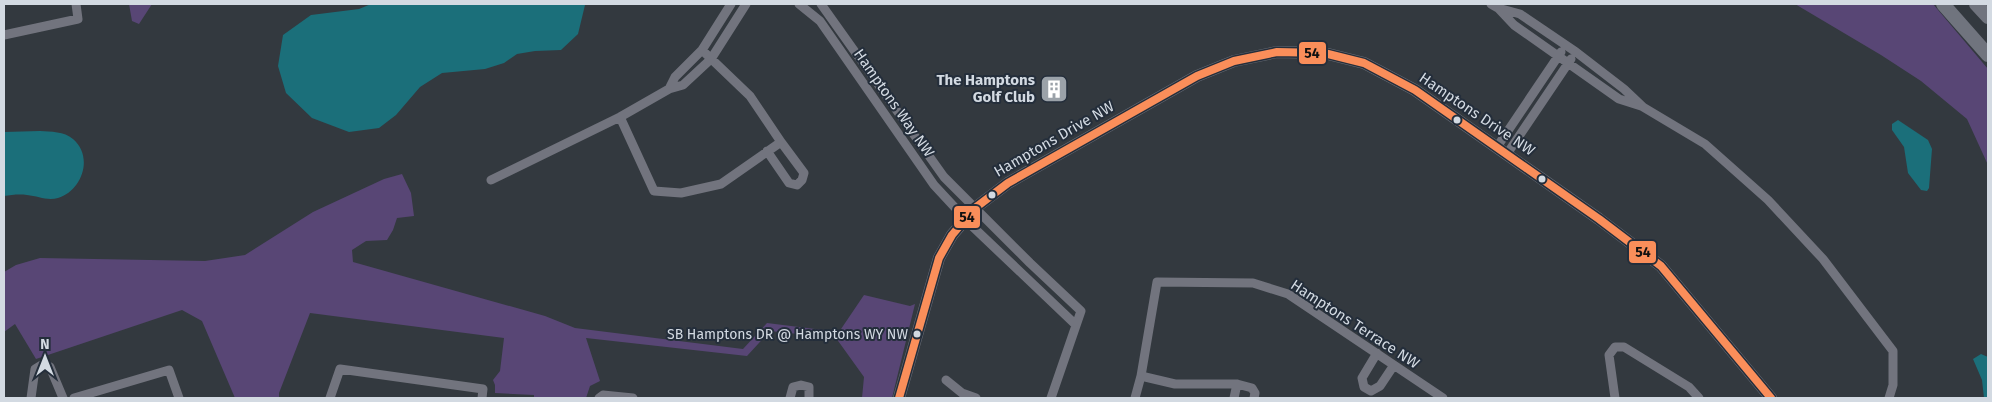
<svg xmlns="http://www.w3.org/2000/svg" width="1992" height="402" viewBox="0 0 1992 402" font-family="'Fira Sans',sans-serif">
	<rect width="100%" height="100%" fill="#33393f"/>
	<path fill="#584675" d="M129,4h23l-13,20 -7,-3z
		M1795,4h138l55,65v96l-21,-46 -46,-38 -40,-26z
		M402,174l9,19 3,23 -17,2 -4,12 -6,10 -21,1 -14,9 1,12 192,54 30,12 168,21 24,-26 72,9 25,-37 46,11 5,-2 -23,94h-30l2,-21 -28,-39 -66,-7 -23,25 -161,-18 14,43 -10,5 -4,12 -40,-1 -1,1h-11v-3l-39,-2v-8l-2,-5 7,-9 4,-33 -194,-25 -31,80v5h-44l-33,-77 -20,-11 -146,49 -21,-35 -11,8v-60l12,-7 24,-7 165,3 40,-6 68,-43 71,-33z"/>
	<path fill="#1b6f7a" d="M371,4h214v1l-7,29 -17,16 -26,1 -18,3 -13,9 -19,6 -43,4 -22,14 -24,28 -17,13 -30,4 -37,-14 -26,-25 -8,-27 5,-31 28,-20 48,-6z
		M1898,120l30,20 4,9 -3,39 -2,3 -6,-1 -13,-17 -4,-26 -12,-17v-6z
		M40,131c11,1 24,0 33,8 21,18 9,52 -15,59 -11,3 -20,-2 -31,-3 -8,-1 -16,0 -23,1v-64z
		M1981,354l7,3v41h-4l-2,-18 -9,-21z"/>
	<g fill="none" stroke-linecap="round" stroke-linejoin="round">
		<path stroke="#72747e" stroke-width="9" d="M799,4l21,17 114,164 39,42 103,98
			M821,4l123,173 86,86 51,48 -30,87
			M1491,4l7,4 22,6 56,38 48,37 19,18 62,37 63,56 55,59 70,92v34l-4,13
			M1498,8l16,17 105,74 22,7
			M4,35l74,-16 -2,-15
			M702,50l48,46 31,46 -60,42 -40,9 -27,-2 -34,-74 49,-28 14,-4 28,-26 35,-55
			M669,89l6,-12 27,-27 29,-46
			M1497,147l64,-95
			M767,151l22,32 8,2 5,-5 2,-7 -23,-31
			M1507,154l64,-95
			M491,180l129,-63
			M1377,353l-15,25 2,9 7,4 9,-5 14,-21
			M1141,376l34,8h62l15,4 3,5 -1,5
			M946,380l16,13 14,5
			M31,398l4,-29 8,-5 7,3 13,31
			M74,398l95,-28 10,28
			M330,398l10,-29 143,20 -1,9
			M599,398l4,-3 30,3
			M790,398l3,-11 8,-2 8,2v11
			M1135,398l6,-22 16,-94 96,1 35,11 155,104
			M1234,398l3,-14
			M1615,398l-6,-43 6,-8h9l65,40 10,11"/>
		<path stroke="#6a6e77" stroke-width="12" d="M899,398l40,-140 13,-23 23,-27 33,-25 189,-107 37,-15 43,-9 47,1 40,10 51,27 184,129 62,47 110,132"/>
		<path stroke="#70747e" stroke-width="14" d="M1943,4l45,51
			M1976,4l12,13"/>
		<g stroke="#242e3b" stroke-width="11">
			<path id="bus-1" d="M899,398l40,-140 13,-23 23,-27 33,-25 189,-107 37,-15 43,-9 47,1 40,10 51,27 184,129 62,47 110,132"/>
		</g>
		<use href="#bus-1" stroke="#fa8e5a" stroke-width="8"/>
	</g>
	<defs>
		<g id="building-square" transform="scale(1.4375)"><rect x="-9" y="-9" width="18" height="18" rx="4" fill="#9ba2a9" stroke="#242e3b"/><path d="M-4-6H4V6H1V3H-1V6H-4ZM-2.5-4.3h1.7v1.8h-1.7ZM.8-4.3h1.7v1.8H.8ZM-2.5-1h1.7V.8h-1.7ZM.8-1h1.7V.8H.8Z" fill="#fff"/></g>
	</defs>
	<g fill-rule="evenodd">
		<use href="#building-square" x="1054" y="89"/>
	</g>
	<g fill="#d3dae2" stroke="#242e3b" stroke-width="2">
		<circle cx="1457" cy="120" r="4.5"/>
		<circle cx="1542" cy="179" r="4.5"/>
		<circle cx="992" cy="195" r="4.5"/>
		<circle cx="917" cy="334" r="4.5"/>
	</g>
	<g text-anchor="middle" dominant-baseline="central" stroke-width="4" stroke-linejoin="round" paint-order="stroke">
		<g font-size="14" fill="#d3dae2" stroke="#242e3b" text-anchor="end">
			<text x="908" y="334">SB Hamptons DR @ Hamptons WY NW</text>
		</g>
		<g font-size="15" font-weight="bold" fill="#d3dae2" stroke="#242e3b" text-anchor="end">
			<text x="1035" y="80">The Hamptons<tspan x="1035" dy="17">Golf Club</tspan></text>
		</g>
		<g font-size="15" fill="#d3dae2" stroke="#242e3b">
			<text transform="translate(894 103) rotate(55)">Hamptons Way NW</text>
			<text transform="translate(1477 114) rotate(34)">Hamptons Drive NW</text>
			<text transform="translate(1054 139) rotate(-30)">Hamptons Drive NW</text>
			<text transform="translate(1355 324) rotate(33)">Hamptons Terrace NW</text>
		</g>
	</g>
	<g stroke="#242e3b" stroke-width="2">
		<rect x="1298" y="41" width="29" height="24" rx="5" fill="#fa8e5a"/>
		<rect x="953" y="205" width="28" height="24" rx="5" fill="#fa8e5a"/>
		<rect x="1628" y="240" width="29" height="24" rx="5" fill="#fa8e5a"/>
	</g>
	<g font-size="14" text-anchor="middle" font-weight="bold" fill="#111">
		<text x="1312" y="58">54</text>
		<text x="967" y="222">54</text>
		<text x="1643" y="257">54</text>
	</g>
	<rect width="1992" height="402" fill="none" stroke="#d3dae2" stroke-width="10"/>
	<g transform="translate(45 357)" stroke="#242e3b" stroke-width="4" paint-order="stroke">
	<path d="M0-4L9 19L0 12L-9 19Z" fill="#d3dae2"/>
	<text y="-8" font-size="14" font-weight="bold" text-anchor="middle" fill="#d3dae2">N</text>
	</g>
</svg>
